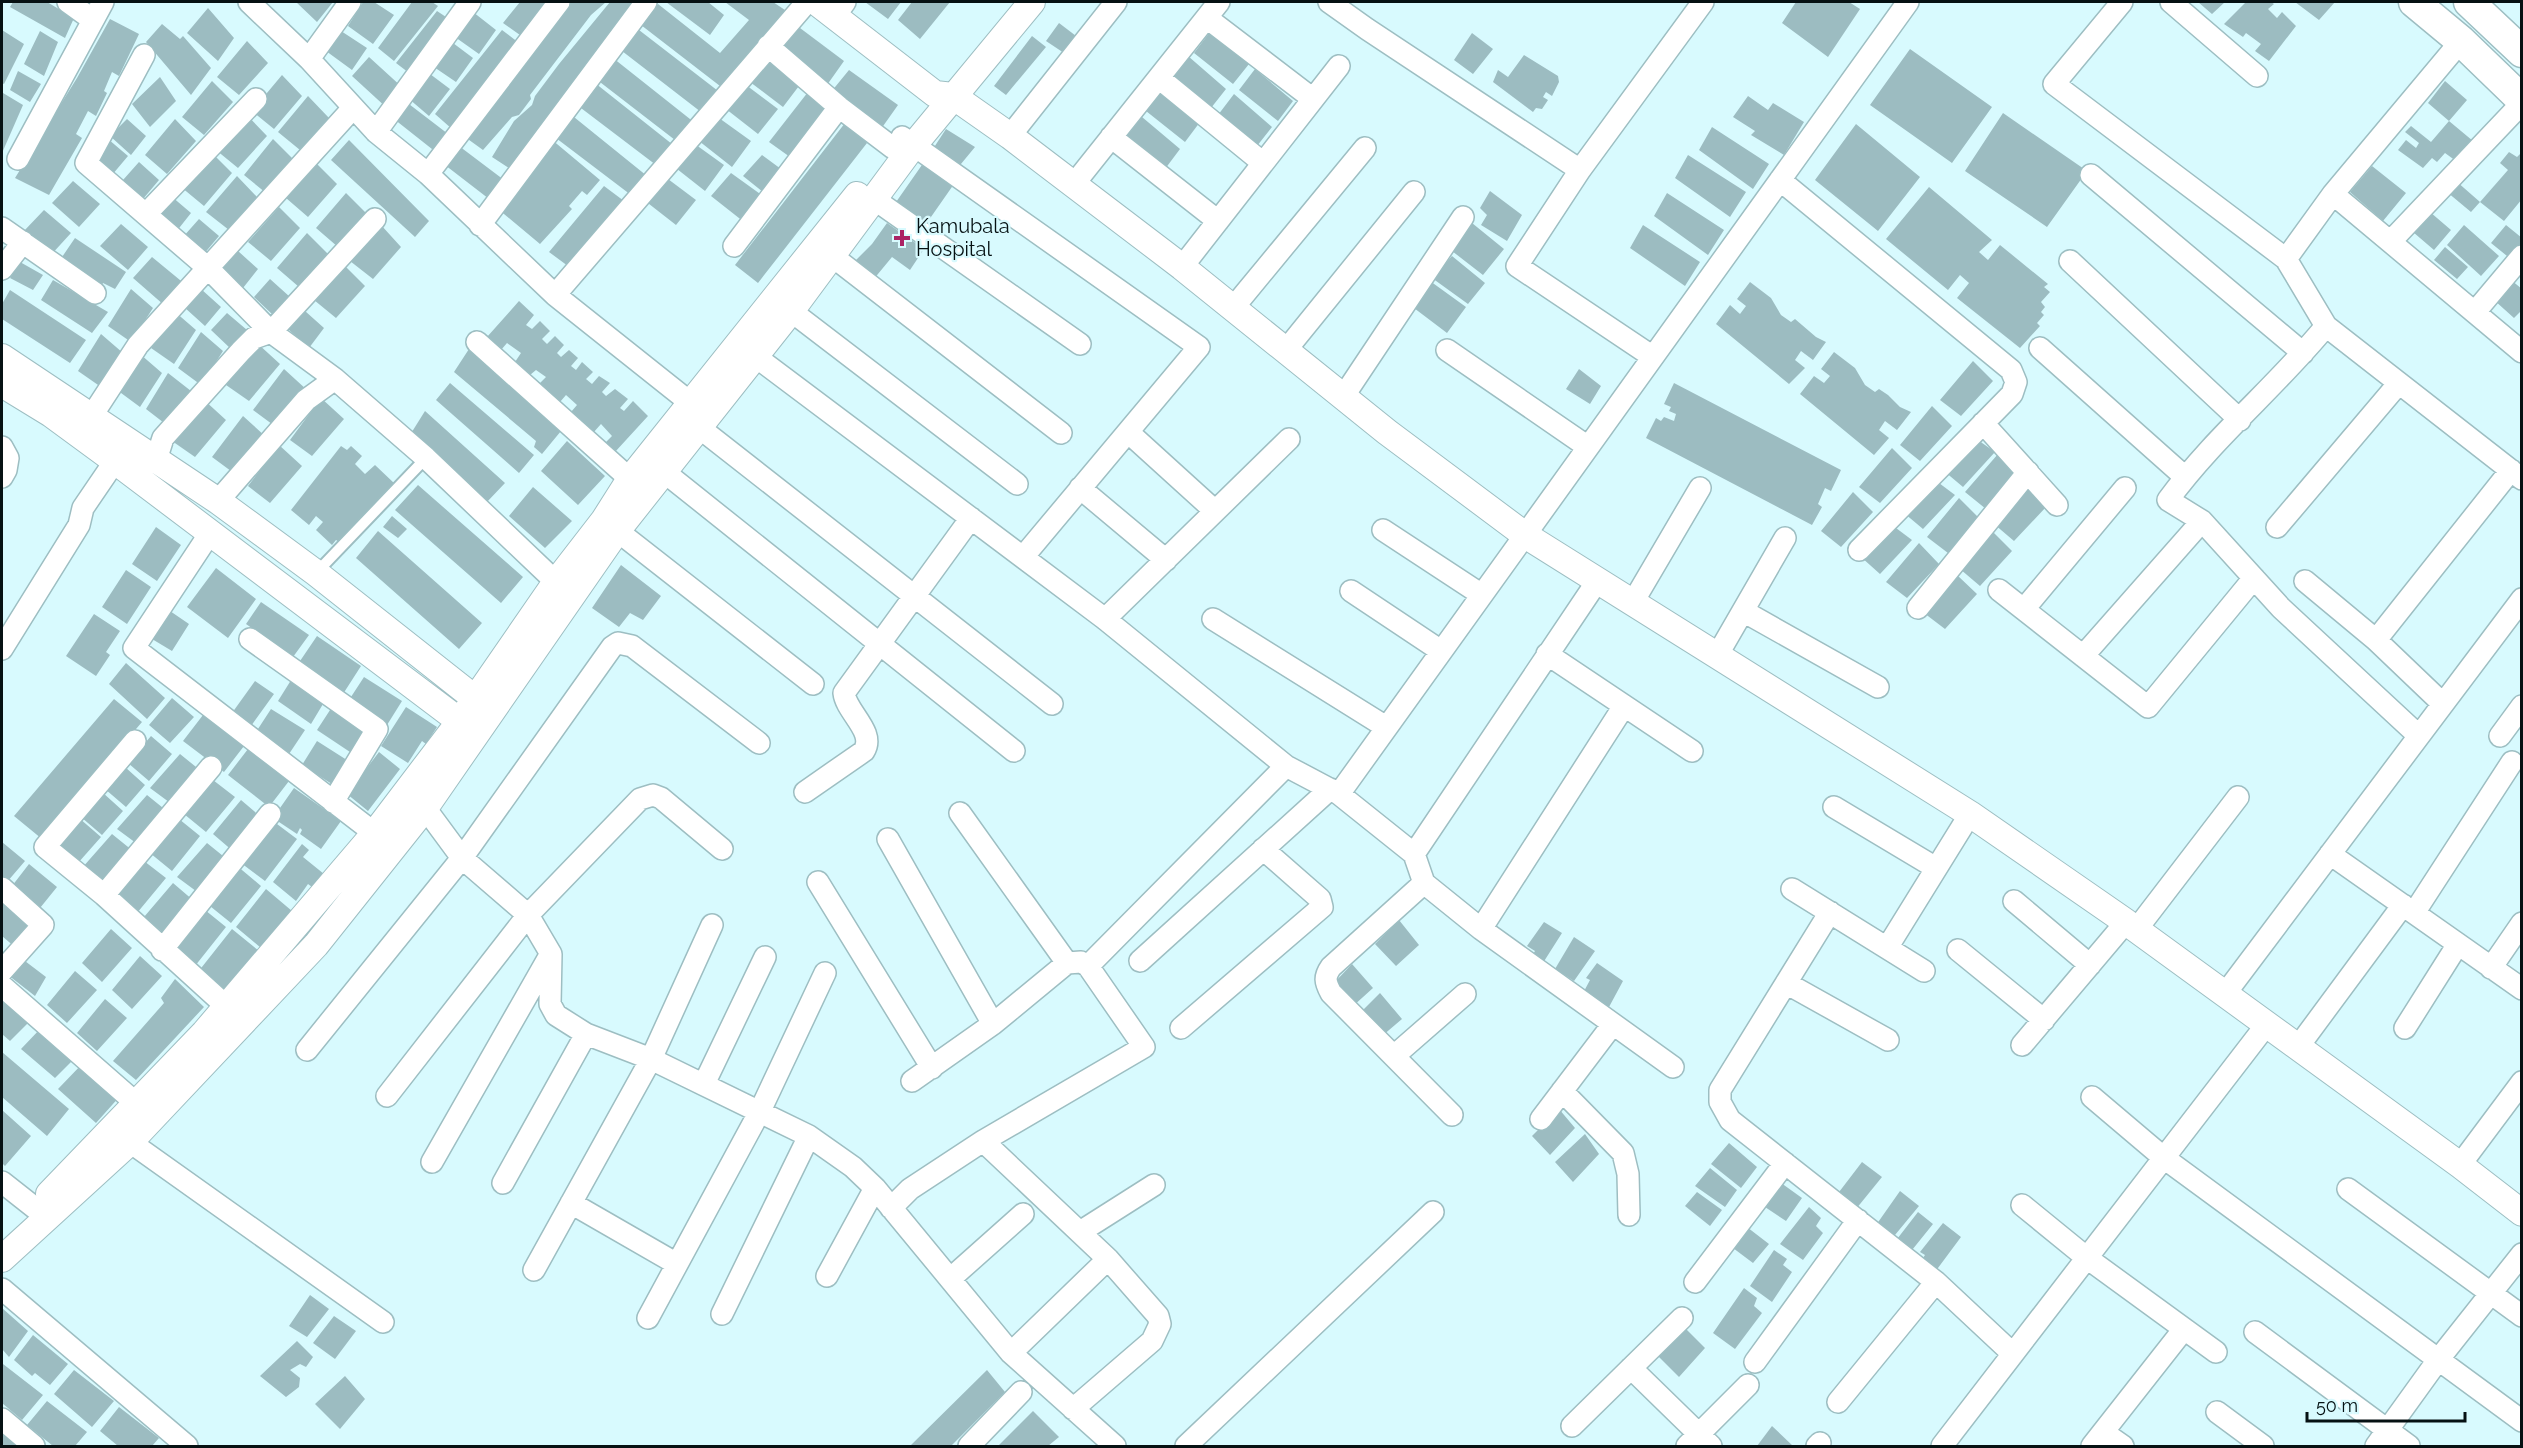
<svg xmlns="http://www.w3.org/2000/svg" width="2523" height="1448" viewBox="0 0 2523 1448" font-family="Raleway,sans-serif">
	<rect width="100%" height="100%" fill="#d8fafe"/>
	<path fill="#9cbcc1" d="M13,2h34l27,16 -9,20 -55,-31z
		M296,2h37l-16,20z
		M363,2h11l20,13 -21,29 -25,-18z
		M412,2h20l6,4 -44,55 -16,-13z
		M520,2h34l-27,38 -24,-17z
		M566,2h40l-15,13 -61,80 1,4 -12,16 -7,2 -29,33 -18,-13z
		M610,2h28l-126,168 -20,-13 22,-36 18,-16 3,-9 24,-32z
		M666,2h42l16,13 -14,20z
		M725,2h48l15,10 -48,56 -20,18 -79,-61 17,-21 62,49 29,-33z
		M865,2h36l-13,17z
		M912,2h38l-30,37 -22,-19z
		M1796,2h53l11,7 -32,48 -46,-34z
		M2198,2h27l-13,12z
		M2246,2h25l3,2 -6,5 9,9 5,-6 14,14 -27,35 -14,-10 6,-7 -15,-11 -3,4 -19,-13z
		M2295,2h40l-16,18z
		M208,8l26,30 -16,23 -31,-28z
		M437,11l15,10 -39,55 -17,-13z
		M473,12l23,18 -17,24 -24,-17z
		M110,19l29,15 -20,42 -7,-4 -8,19 3,2 -11,23 -8,-5 -12,23 6,4 -33,57 -34,-17 62,-100z
		M1059,23l21,16 -13,16 -21,-14z
		M162,24l18,15 3,-3 28,32 -20,27 -45,-53z
		M796,25l48,36 -17,24 -49,-38z
		M2,30l22,14 -20,40 -2,-1z
		M502,30l17,13 -67,86 -17,-15z
		M639,30l83,64 -21,18 -79,-61z
		M40,31l18,11 -14,34 -20,-12z
		M341,31l26,17 -15,22 -26,-19z
		M1210,32l39,32 -16,20 -39,-31z
		M1472,33l21,16 -20,25 -19,-14z
		M1032,36l14,11 -40,48 -12,-9z
		M449,40l24,18 -17,24 -25,-17z
		M247,41l21,22 -29,32 -22,-18z
		M1910,49l82,58 -40,56 -82,-58z
		M1524,55l34,21 1,6 -7,14 -6,-4 -3,5 5,3 -6,9 -6,-1 -3,4 -40,-30 5,-12 10,7z
		M1188,56l38,33 -15,19 -39,-31z
		M369,57l34,31 -15,21 -36,-33z
		M613,58l82,65 -20,17 -79,-61z
		M770,58l32,24 -19,25 -33,-25z
		M1255,69l38,32 -15,20 -39,-31z
		M849,70l49,35 -17,24 -50,-37z
		M18,71l23,13 -11,18 -20,-12z
		M426,71l24,18 -21,27 -21,-18z
		M282,75l20,21 -28,33 -22,-18z
		M160,77l16,24 -26,26 -18,-23z
		M212,81l21,21 -29,33 -22,-18z
		M2445,81l22,19 -18,21 -21,-18z
		M595,83l82,65 -21,17 -79,-60z
		M746,85l32,24 -20,25 -32,-25z
		M1162,90l38,32 -15,20 -39,-31z
		M808,92l22,15 -40,50 -21,-15z
		M3,93l20,12 -21,48v-58z
		M1234,94l38,33 -15,19 -39,-31z
		M308,96l21,22 -29,32 -22,-18z
		M1748,96l20,14 5,-7 31,19 -20,33 -33,-20 4,-4 -22,-14z
		M405,101l47,36 -15,16 -43,-34z
		M569,113l78,63 -16,19 -79,-60z
		M2003,113l84,58 -40,56 -82,-56z
		M246,114l21,22 -29,32 -22,-18z
		M1142,117l38,32 -15,20 -39,-32z
		M719,118l32,23 -19,26 -33,-26z
		M127,119l19,17 -15,19 -21,-19z
		M175,119l21,22 -29,33 -22,-19z
		M2449,121l24,20 -17,20 -11,-8 -8,9 -5,-4 -9,10 -25,-18 8,-10 10,8 3,-5 -14,-11 6,-6 20,16z
		M845,123l22,20 -109,140 -23,-18z
		M1856,124l64,53 -42,54 -63,-51z
		M1712,127l57,37 -16,25 -54,-39z
		M946,129l29,18 -19,23 -25,-18z
		M108,139l20,17 -16,19 -21,-18z
		M273,139l21,21 -28,33 -22,-18z
		M551,139l49,41 -13,15 -5,-4 -13,15 3,3 -32,35 -42,-35z
		M349,140l80,81 -14,16 -84,-77z
		M692,142l32,23 -19,26 -33,-26z
		M459,146l49,37 -15,19 -48,-37z
		M211,152l21,21 -28,33 -23,-19z
		M2509,152l8,5 5,-5v47l-18,22 -24,-19 28,-32 -8,-7z
		M762,155l19,14 -18,23 -20,-16z
		M1688,155l58,37 -16,25 -55,-39z
		M139,162l20,18 -16,19 -20,-19z
		M924,162l30,22 -30,43 -30,-22z
		M316,163l21,21 -29,33 -22,-19z
		M2372,166l34,27 -23,28 -33,-29z
		M731,173l32,23 -19,26 -33,-26z
		M237,176l20,21 -28,33 -23,-18z
		M664,176l32,24 -20,25 -32,-25z
		M73,181l27,23 -21,23 -27,-24z
		M2456,181l24,21 -9,10 -24,-20z
		M604,186l24,18 -56,65 -23,-17z
		M1929,187l63,53 -13,12 9,8 12,-15 48,39 -4,3 6,5 -9,10 4,5 -4,5 3,3 -7,8 3,3 -20,22 -63,-50 12,-15 -9,-8 -12,15 -62,-51z
		M1490,191l32,24 -15,26 -26,-16 6,-10 -7,-7z
		M346,193l21,21 -29,33 -22,-19z
		M1667,193l57,37 -16,25 -54,-39z
		M171,196l20,17 -15,19 -21,-19z
		M279,207l21,21 -29,33 -23,-19z
		M44,210l27,23 -21,23 -27,-24z
		M2430,212l21,18 -17,20 -21,-18z
		M199,219l20,17 -16,19 -20,-18z
		M887,223l37,26 -14,21 -18,-13 -19,23 -21,-16 20,-20z
		M1472,223l32,26 -21,26 -31,-24z
		M121,224l27,23 -20,23 -28,-24z
		M381,225l20,22 -28,32 -23,-18z
		M1643,225l57,37 -15,24 -55,-38z
		M2464,225l35,31 -18,20 -34,-31z
		M2506,225l16,13v10l-10,12 -21,-17z
		M307,233l21,21 -29,33 -22,-19z
		M75,238l51,34 -11,17 -12,-6 -2,4 -41,-27z
		M2445,247l23,20 -11,12 -23,-19z
		M238,251l20,18 -15,19 -21,-19z
		M1452,256l33,27 -17,21 -36,-26z
		M152,257l34,28 -22,20 -31,-27z
		M20,262l23,13 -10,15 -23,-12z
		M344,265l21,21 -29,32 -22,-18z
		M270,279l20,18 -16,19 -20,-19z
		M53,280l55,32 -16,21 -51,-33z
		M2511,280l11,9v21l-8,8 -20,-18z
		M1430,281l36,26 -19,26 -37,-28z
		M1750,282l21,16 10,17 10,7 4,-3 21,18 10,5 -13,18 -12,-9 -6,9 10,8 -16,16 -73,-60 14,-19 10,9 6,-8 -9,-7z
		M131,289l22,19 -22,34 -23,-16z
		M201,289l20,18 -16,19 -21,-19z
		M10,290l76,50 -16,23 -68,-44v-15z
		M519,301l15,14 -8,10 6,4 8,-8 10,10 -8,8 5,5 8,-8 9,9 -7,8 4,4 8,-7 9,8 -7,8 5,4 6,-8 11,10 -7,7 6,5 7,-8 11,7 -8,9 4,4 9,-7 13,10 -8,9 4,3 9,-10 15,15 -33,36 -10,-9 7,-7 -11,-12 -8,9 -22,-21 6,-7 -11,-10 -6,7 -21,-18 7,-7 -10,-7 -6,5 -15,-13 6,-9 -14,-10 -6,7 -14,-13z
		M174,311l22,19 -22,34 -23,-16z
		M305,311l19,17 -15,20 -21,-19z
		M227,313l20,17 -16,19 -20,-19z
		M201,332l22,19 -22,34 -23,-17z
		M101,334l22,19 -22,34 -23,-16z
		M257,343l23,21 -31,37 -23,-16z
		M469,349l92,82 -19,23 -8,-7 2,-6 -82,-69z
		M1834,352l21,16 10,17 10,7 4,-3 9,6 12,12 11,5 -14,18 -12,-9 -6,9 10,8 -15,17 -74,-61 14,-18 10,7 6,-7 -9,-7z
		M140,354l22,19 -22,34 -23,-17z
		M1973,361l20,20 -32,35 -21,-16z
		M284,369l23,21 -31,37 -23,-17z
		M1579,369l22,17 -11,18 -24,-15z
		M168,373l23,18 -23,35 -22,-17z
		M450,383l84,72 -15,18 -83,-73z
		M1674,383l167,87 -10,21 -6,-3 -7,16 4,3 -10,18 -166,-87 10,-20 5,3 3,-4 10,4 2,-7 -7,-3 2,-4 -7,-3z
		M321,398l23,21 -32,37 -22,-16z
		M203,399l23,21 -31,37 -23,-16z
		M1932,406l20,20 -32,35 -20,-16z
		M425,411l80,72 -19,20 -76,-68z
		M243,416l23,21 -31,37 -23,-17z
		M1975,438l20,14 -32,35 -19,-16z
		M567,441l38,35 -27,29 -37,-34z
		M279,445l23,21 -32,37 -22,-17z
		M341,446l6,4 4,-4 11,10 -7,8 10,10 10,-9 20,19 -54,59 -5,-3 -4,5 -16,-15 7,-8 -7,-6 -7,9 -18,-15z
		M1892,448l20,20 -32,35 -21,-16z
		M1998,454l20,20 -32,35 -21,-17z
		M1935,480l20,15 -32,34 -19,-16z
		M418,485l105,92 -22,26 -106,-93z
		M2026,486l21,20 -33,35 -20,-17z
		M533,487l39,34 -27,27 -36,-32z
		M1853,492l20,20 -32,35 -20,-16z
		M1959,498l20,20 -31,35 -21,-16z
		M392,516l15,13 -9,9 -15,-11z
		M1892,525l20,15 -32,34 -19,-17z
		M156,527l25,18 -24,36 -25,-17z
		M378,531l104,92 -23,26 -103,-91z
		M1992,531l20,20 -32,35 -20,-17z
		M1919,543l20,21 -32,34 -21,-16z
		M621,565l40,31 -18,24 -13,-7 -11,14 -27,-19z
		M216,568l40,31 -28,39 -41,-31z
		M126,570l25,17 -24,37 -25,-17z
		M1957,575l20,19 -32,35 -21,-16z
		M261,602l48,33 -16,22 -47,-33z
		M170,611l19,13 -17,27 -20,-12z
		M94,614l26,17 -14,21 4,3 -14,21 -30,-20z
		M317,636l44,30 -18,28 -45,-30z
		M126,663l39,35 -18,21 -38,-35z
		M293,677l33,22 -15,25 -33,-23z
		M364,677l38,24 -15,24 -38,-25z
		M255,681l19,13 -23,32 -19,-13z
		M172,698l22,19 -24,26 -21,-18z
		M114,699l28,23 -100,117 -28,-23z
		M332,707l33,21 -15,24 -33,-22z
		M406,707l31,20 -11,17 -4,-3 -14,22 -27,-17z
		M271,709l34,21 -16,24 -33,-22z
		M203,715l41,31 -20,26 -41,-31z
		M151,736l21,18 -23,27 -21,-18z
		M317,741l33,21 -15,24 -33,-21z
		M248,749l41,32 -20,26 -41,-32z
		M379,752l21,17 -32,42 -21,-17z
		M180,754l21,17 -28,34 -23,-17z
		M125,767l20,18 -19,22 -21,-18z
		M213,780l22,17 -29,35 -22,-18z
		M294,788l47,33 -20,28 -21,-15 2,-4 -2,-2 -3,6 -24,-16z
		M102,792l21,19 -21,24 -21,-18z
		M147,795l21,17 -28,34 -23,-17z
		M241,800l21,18 -28,34 -21,-18z
		M79,818l22,19 -23,26 -22,-18z
		M179,819l21,17 -28,35 -22,-18z
		M273,821l24,18 -32,42 -24,-18z
		M112,834l21,17 -28,34 -23,-17z
		M2,842l23,19 -18,21 -5,-5z
		M207,843l21,17 -28,34 -23,-17z
		M302,844l7,6 -6,7 21,17 -12,13 -4,-3 -12,17 -23,-19z
		M144,861l22,17 -29,35 -21,-18z
		M29,864l28,23 -17,21 -28,-22z
		M236,865l25,21 -30,37 -26,-21z
		M173,883l21,18 -28,34 -22,-18z
		M266,889l26,22 -31,37 -25,-21z
		M2,899l32,28 -18,21 -14,-12z
		M205,910l21,17 -31,39 -22,-17z
		M1399,920l20,25 -23,21 -21,-22z
		M1544,922l18,11 -21,33 -11,-7 5,-8 -8,-5z
		M111,929l21,19 -30,34 -20,-19z
		M232,929l27,22 -31,44 -30,-23z
		M1574,937l21,14 -21,30 -19,-12z
		M140,956l22,20 -30,33 -20,-19z
		M21,958l25,19 -11,19 -27,-21z
		M1597,963l26,18 -14,26 -6,-4 -4,5 -17,-13 8,-15 -4,-2z
		M1352,964l21,24 -21,19 -18,-24z
		M75,971l22,19 -30,33 -20,-18z
		M175,979l29,28 -68,73 -23,-19 51,-58 -3,-5z
		M1380,993l22,26 -20,17 -21,-24z
		M2,996l27,26 -19,19 -8,-7z
		M105,999l22,19 -30,33 -20,-18z
		M41,1028l33,31 -19,19 -34,-29z
		M2,1052l67,57 -22,27 -45,-39z
		M84,1062l37,33 -25,28 -38,-34z
		M1559,1109l16,19 -25,27 -18,-19z
		M2,1110l29,26 -26,30 -3,-3z
		M1585,1134l14,20 -26,28 -18,-20z
		M1729,1143l28,24 -16,21 -30,-24z
		M1862,1162l20,15 -26,32 -20,-13z
		M1710,1168l27,22 -12,17 -30,-21z
		M1777,1180l25,18 -16,23 -27,-18z
		M1900,1191l19,15 -29,35 -16,-13z
		M1697,1192l25,18 -12,16 -25,-20z
		M1809,1207l12,11 -5,8 7,7 -20,27 -23,-16z
		M1918,1212l15,12 -25,31 -14,-12z
		M1943,1223l18,14 -26,35 -14,-11 4,-6 -5,-3z
		M1743,1224l26,20 -16,19 -24,-18z
		M1774,1250l13,9 -4,6 9,7 -20,30 -22,-16z
		M1744,1288l13,10 -3,8 8,7 -27,36 -22,-16z
		M310,1295l19,14 -22,28 -18,-11z
		M2,1308l26,23 -19,26 -7,-8z
		M334,1316l22,15 -21,28 -22,-16z
		M1682,1325l23,23 -26,29 -25,-25z
		M33,1335l35,29 -18,21 -15,-12 -3,3 -18,-16z
		M297,1341l16,16 -7,10 -6,-3 -10,6 10,8 -1,9 -13,10 -26,-21z
		M3,1364l40,31 -21,25 -20,-17v-36z
		M74,1370l40,31 -22,26 -38,-33z
		M987,1370l18,22 -54,54h-41z
		M345,1376l20,23 -25,30 -25,-25z
		M47,1401l40,31 -12,14h-22l-26,-21z
		M119,1407l40,31 -7,8h-34l-18,-15z
		M1033,1411l26,26 -11,9h-50z
		M1772,1426l21,20h-36z
		M2,1434l15,12h-15z"/>
	<g fill="none" stroke-linecap="round" stroke-linejoin="round">
		<g stroke="#9dbec2" stroke-width="14">
			<path id="service" d="M317,572l109,-114"/>
		</g>
		<g stroke="#9dbec2" stroke-width="24">
			<path id="minor" d="M68,2l25,18
				M249,2l60,57 67,73 52,42 127,121 147,117
				M1329,2l38,27 213,141
				M2122,2l-68,82 232,175
				M2171,2l86,74
				M834,17l11,-15
				M1207,18l106,81
				M2461,41l-128,153 -47,65 40,67 196,153
				M768,46l71,61 54,41
				M144,55l-58,108 122,105 63,64 64,47 91,79 130,124
				M309,59l41,-57
				M1159,78l104,85
				M376,132l94,-130
				M1010,136l106,-134
				M902,137l297,210 -176,210
				M1111,137l107,84
				M18,159l85,-157
				M428,174l131,-172
				M2091,175l212,178
				M1780,180l231,190 5,12 -4,12 -153,156
				M1074,184l145,-182
				M2333,194l189,158
				M874,199l206,145
				M146,214l110,-115
				M480,225l166,-223
				M2,228l93,65
				M2391,241l131,-138
				M734,246l105,-139
				M832,256l229,177
				M2070,261l170,159
				M1182,267l157,-201
				M2,269l21,-27
				M555,295l252,-293
				M1233,308l132,-160
				M791,311l226,173
				M2475,312l47,-56
				M2326,326c-50,61 -112,111 -158,174l34,21 79,87 138,128
				M477,342l153,137
				M2040,348l145,129
				M1286,350l128,-158
				M1447,350l141,97
				M755,356l350,263 181,147 53,28 75,60 10,29 57,46 192,138
				M1653,357l-136,-91 63,-96 123,-168
				M1343,397l120,-180
				M91,417l47,-72 215,-237
				M687,418l365,286
				M1983,423l74,82
				M1128,432l87,79
				M2,447l6,11 -2,12 -4,7
				M156,460l7,-22 78,-87 13,-13 17,-6 104,-113
				M653,463l361,288
				M1080,488l86,72
				M218,501l88,-101 29,-21
				M606,522l207,162
				M2277,527l122,-144
				M1383,530l99,65
				M210,533l-76,115 252,194
				M2305,581l71,59 67,64
				M1999,590l149,117 106,-129
				M1351,591l90,60
				M1633,602l67,-114
				M1918,608l110,-136
				M2024,609l101,-121
				M1743,611l135,76
				M1105,619l184,-180
				M1213,619l173,108
				M250,639l127,90 -44,73
				M2376,640l135,-170
				M2,649l77,-124 4,-17 32,-47
				M1547,654l145,97
				M1718,654l67,-116
				M2083,656l119,-135
				M2500,736l22,-30
				M135,741l-90,106 59,48 133,121
				M805,792l59,-41c12,-19 -18,-39 -20,-58l127,-175
				M1339,794l569,-792
				M417,797l45,61 66,57 23,39 -1,50 6,11 30,19 65,25 158,77 44,31 22,21 136,165 104,93
				M1834,807l102,61
				M960,813l107,150
				M888,839l105,185
				M1414,854l184,-274
				M2330,854l192,135
				M818,882l114,186
				M1424,883l-93,84c-7,10 -6,15 0,26l121,122
				M2,888l41,37 -41,46
				M1792,889l132,82
				M104,895l107,-128
				M2014,901l76,64
				M1830,912l-110,178v12l10,18 206,162 77,72
				M2414,913l98,-151
				M1481,929l143,-223
				M2136,930l102,-133
				M1887,948l83,-134
				M162,950l108,-136
				M1958,950l86,70
				M1140,961l190,-172
				M2491,968l31,-45
				M1786,983l102,57
				M2,986l135,118
				M2225,994l297,-395
				M1181,1028l141,-121 -2,-8 -57,-50
				M2405,1028l53,-84
				M2022,1045l104,-123
				M2298,1047l105,-142
				M307,1050l155,-192 150,-211 6,-4 14,3 127,97
				M1394,1056l71,-62
				M912,1081l81,-57 74,-61 14,-1 7,4 198,-200
				M704,1084l61,-127
				M1562,1091l61,62 5,21 1,41
				M387,1096l141,-181 112,-116 13,-4 8,3 61,51
				M2092,1097l72,61 358,263
				M1541,1119l72,-95
				M983,1141l125,118 50,57 2,8 -8,17 -79,68
				M130,1142l253,180
				M432,1162l117,-205
				M2460,1165l62,-83
				M2,1182l33,26
				M503,1183l83,-149
				M2348,1189l174,127
				M571,1203l106,61
				M2022,1205l65,53 129,94
				M891,1208l19,-19 73,-48 161,-94 -56,-81
				M1080,1232l74,-47
				M534,1270l117,-211 61,-134
				M827,1276l48,-88
				M950,1279l73,-65
				M1695,1282l90,-119
				M2,1289l185,157
				M722,1314l87,-178
				M648,1318l112,-207 65,-138
				M2255,1332l154,114
				M1011,1353l97,-94
				M1755,1362l103,-142
				M1631,1368l80,78
				M1838,1402l98,-120
				M2217,1412l46,34
				M2,1419l32,27
				M1572,1426l110,-108
				M2103,1432l20,14
				M969,1446l52,-54
				M1186,1446l247,-234
				M1687,1446l61,-61
				M1817,1446l3,-3
				M1942,1446l325,-422
				M2092,1446l92,-117
				M2376,1446l62,-86 84,-106"/>
		</g>
		<g stroke="#9dbec2" stroke-width="28">
			<path id="tertiary" d="M816,2l119,92 18,2 57,40 172,131 205,165 138,103 445,279 156,108 334,243 62,48
				M2,357l216,144 98,72 171,135
				M2,384l49,30 64,47 359,271
				M49,1194l155,-161 170,-199 86,-113 96,-139 48,-62 26,-41 227,-284
				M2,1259l128,-117 186,-197 109,-137 192,-277 174,-220 122,-165 119,-144"/>
		</g>
		<g stroke="#9dbec2" stroke-width="33">
			<path id="secondary" d="M2414,2l47,39 61,59
				M2469,2l53,50"/>
		</g>
		<use href="#service" stroke="#fff" stroke-width="10"/>
		<use href="#minor" stroke="#fff" stroke-width="21"/>
		<use href="#tertiary" stroke="#fff" stroke-width="26"/>
		<use href="#secondary" stroke="#fff" stroke-width="30"/>
	</g>
	<path fill="#ab2265" stroke="#d8fafe" stroke-width="2" d="M899 229h6v6h6v6h-6v6h-6v-6h-6v-6h6z"/>
	<g text-anchor="middle" dominant-baseline="central" stroke-width="4.5" stroke-linejoin="round" paint-order="stroke">
		<g font-size="20" fill="#061113" stroke="#d8fafe" text-anchor="start">
			<text x="916" y="226">Kamubala<tspan x="916" dy="23">Hospital</tspan></text>
		</g>
	</g>
	<rect width="2523" height="1448" fill="none" stroke="#061113" stroke-width="6"/>
	<path d="M2307 1412v9h158v-9" fill="none" stroke="#061113" stroke-width="3"/>
	<text x="2316" y="1412" font-size="18" fill="#061113" stroke="#d8fafe" stroke-width="4.5" paint-order="stroke">50 m</text>
</svg>
